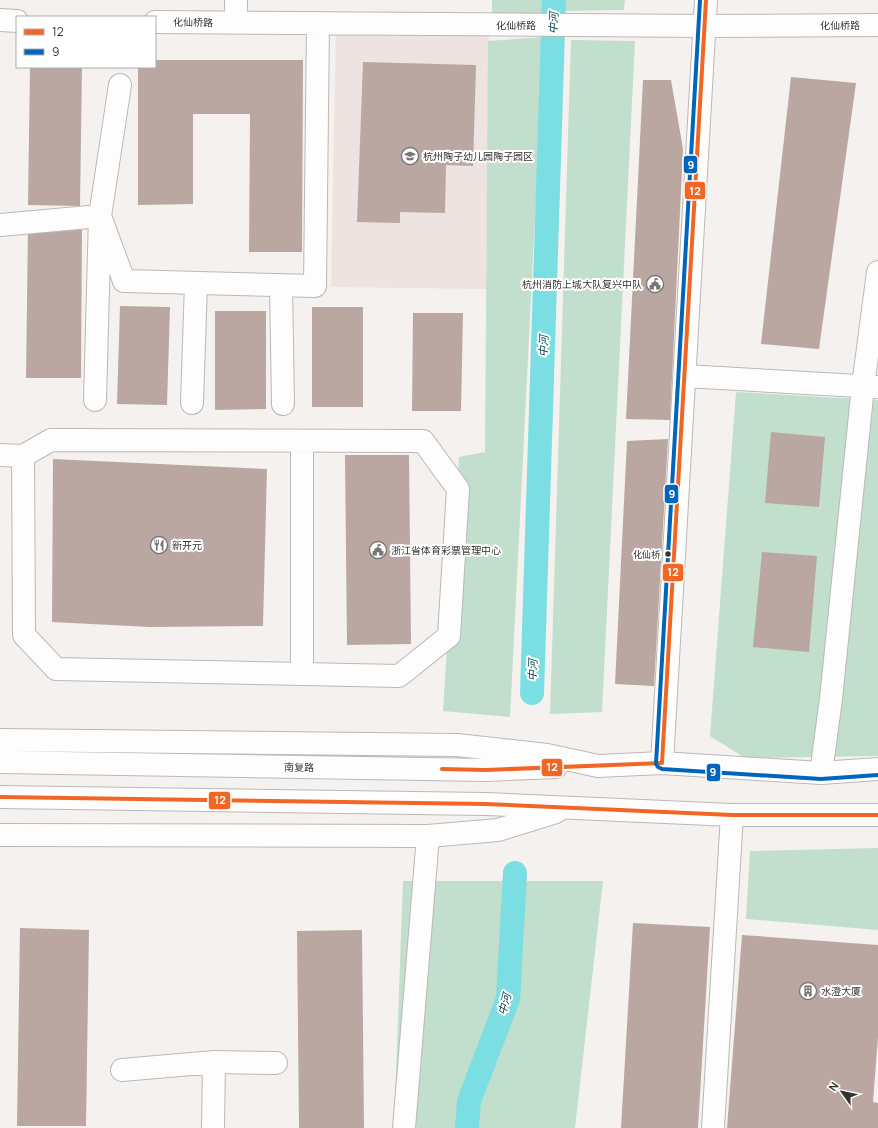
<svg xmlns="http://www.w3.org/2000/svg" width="878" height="1128" viewBox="0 0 878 1128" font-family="Manrope,'Noto Sans SC',sans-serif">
	<rect width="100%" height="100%" fill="#f5f1ef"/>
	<path fill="#ede3e0" d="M336,23l153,2 -3,264 -155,-2z"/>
	<path fill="#c2decc" d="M492,0h51v14h-51z
		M562,0h63l-1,10 -62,1z
		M544,37l-34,680 -67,-6 16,-254 26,-5 3,-411z
		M571,40l64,1 -33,671 -52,2z
		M736,392l142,8v356l-133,2 -35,-22z
		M878,848v82l-132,-11 4,-68z
		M403,881h200l-28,247h-181z"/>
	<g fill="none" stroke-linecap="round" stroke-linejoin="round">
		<path stroke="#7bdee3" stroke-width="24" d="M532,693l22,-693
			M467,1128l2,-27 39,-102 7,-126"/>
	</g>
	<path fill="#baa7a1" d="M155,60h148l-1,192h-53l1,-138h-57v90l-55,1v-138h17z
		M363,62l113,3 -3,101 -27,-1 -1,48 -45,-1v11l-43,-1z
		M30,67h52l-2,139 -52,-1z
		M791,77l65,6 -37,266 -58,-5z
		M643,80h28l12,69 -13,271 -44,-1z
		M28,227h54l-1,151h-55z
		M120,306l50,1 -3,98 -50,-1z
		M312,307h51v100h-51z
		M215,311h51v98l-51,1z
		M413,313h50l-2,98h-49z
		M771,432l54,5 -6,70 -54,-4z
		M668,439l-14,247 -39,-2 12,-243z
		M345,455h64l2,189 -64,1z
		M53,459l214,10 -4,157 -113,1 -98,-5z
		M762,552l55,4 -8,96 -56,-5z
		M633,923l77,4 -12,201h-77z
		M20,928l69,2 -3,196h-69z
		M362,930l2,198h-65l-2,-197z
		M742,935l136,10v92l-5,65 5,1v25h-151z"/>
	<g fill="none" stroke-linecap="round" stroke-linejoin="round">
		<g stroke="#bbb8b7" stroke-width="24">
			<path id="minor" d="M0,20l17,1
				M155,22l550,4 173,-1
				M236,23v-23
				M0,225l100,-9 24,65 191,5 3,-263
				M281,285l2,119
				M685,376l192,11
				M95,400l5,-184 20,-131
				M192,403l4,-120
				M0,455l23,1 28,-16 372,1 35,48 -9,147 -50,40 -343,-7 -32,-34 -1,-179
				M302,674v-233
				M662,763l44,-763
				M821,773l10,-74 32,-313 15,-114
				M122,1070l92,-8 62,1
				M213,1128l1,-66
				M404,1128l24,-292
				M713,1128l19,-313"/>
		</g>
		<g stroke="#bbb8b7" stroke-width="24">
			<path id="major" d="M0,740l457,5 90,10 51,11 64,-3 159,10 57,-4
				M0,762l486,8 70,-3
				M0,797l486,7 246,11h146
				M0,835l428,1 70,-6 58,-18"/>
		</g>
		<use href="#minor" stroke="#fefdfd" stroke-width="22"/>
		<use href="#major" stroke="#fefdfd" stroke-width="22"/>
		<g stroke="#fff" stroke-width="7">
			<path id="bus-1" d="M662,763l44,-763
				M442,769l44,1 176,-7
				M0,797l486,7 246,11h146"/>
		</g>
		<g stroke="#fff" stroke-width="7">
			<path id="bus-2" d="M700,0l-44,764 2,3 4,2 159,10 57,-4"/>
		</g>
		<use href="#bus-1" stroke="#f26522" stroke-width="4"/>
		<use href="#bus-2" stroke="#0065bd" stroke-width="4"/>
	</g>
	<defs>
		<g id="school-ring" transform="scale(0.9)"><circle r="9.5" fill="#fff" stroke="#787574" stroke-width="1.5"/><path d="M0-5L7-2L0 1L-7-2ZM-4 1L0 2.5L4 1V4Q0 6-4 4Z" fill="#787574"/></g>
		<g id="civic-ring" transform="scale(0.9)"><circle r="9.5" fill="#fff" stroke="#787574" stroke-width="1.5"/><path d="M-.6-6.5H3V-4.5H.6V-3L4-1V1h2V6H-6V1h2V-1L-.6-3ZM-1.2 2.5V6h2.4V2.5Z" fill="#787574"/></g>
		<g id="restaurant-ring" transform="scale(0.9)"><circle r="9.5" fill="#fff" stroke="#787574" stroke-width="1.5"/><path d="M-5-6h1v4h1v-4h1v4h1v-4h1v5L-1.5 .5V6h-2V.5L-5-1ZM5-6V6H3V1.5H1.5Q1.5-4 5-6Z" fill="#787574"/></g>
		<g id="building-ring" transform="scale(0.9)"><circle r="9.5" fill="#fff" stroke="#787574" stroke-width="1.5"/><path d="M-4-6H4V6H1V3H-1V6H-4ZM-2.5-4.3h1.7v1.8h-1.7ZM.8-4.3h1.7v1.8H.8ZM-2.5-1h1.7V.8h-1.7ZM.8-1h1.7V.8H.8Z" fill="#787574"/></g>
	</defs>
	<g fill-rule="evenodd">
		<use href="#school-ring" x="410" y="156"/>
		<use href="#civic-ring" x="655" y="284"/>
		<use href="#restaurant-ring" x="159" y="545"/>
		<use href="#civic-ring" x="378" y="550"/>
		<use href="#building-ring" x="808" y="991"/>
	</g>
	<circle fill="#353231" stroke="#fff" stroke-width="1.5" cx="668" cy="554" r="3.5"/>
	<g text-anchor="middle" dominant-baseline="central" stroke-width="4" stroke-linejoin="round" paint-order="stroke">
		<g font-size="9" fill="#353231" stroke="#fff" text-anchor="end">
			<text x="660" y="554">化仙桥</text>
		</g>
		<g font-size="10" fill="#353231" stroke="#fff">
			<text transform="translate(193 22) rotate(1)">化仙桥路</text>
			<text x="516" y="25">化仙桥路</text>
			<text x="840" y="25">化仙桥路</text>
			<text transform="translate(299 767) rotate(1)">南复路</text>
		</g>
		<g font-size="10" fill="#353231" stroke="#fff" text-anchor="start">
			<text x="423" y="156">杭州陶子幼儿园陶子园区</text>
			<text x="642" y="284" text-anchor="end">杭州消防上城大队复兴中队</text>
			<text x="172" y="545">新开元</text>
			<text x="391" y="550">浙江省体育彩票管理中心</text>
			<text x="821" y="991">水澄大厦</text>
		</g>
		<g font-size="11" font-style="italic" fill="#024549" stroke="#fff">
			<text transform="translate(553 23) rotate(-88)">中河</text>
			<text transform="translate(543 346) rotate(-88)">中河</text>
			<text transform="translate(532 670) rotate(-88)">中河</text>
			<text transform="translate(504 1004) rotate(-75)">中河</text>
		</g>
	</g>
	<g stroke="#fff" stroke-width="1.5">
		<rect x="683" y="155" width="15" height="19" rx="4" fill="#0065bd"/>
		<rect x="684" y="181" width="22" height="19" rx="4" fill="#f26522"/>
		<rect x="664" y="484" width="15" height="20" rx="4" fill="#0065bd"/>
		<rect x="662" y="563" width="22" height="19" rx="4" fill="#f26522"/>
		<rect x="541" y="758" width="22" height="19" rx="4" fill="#f26522"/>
		<rect x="706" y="763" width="15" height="19" rx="4" fill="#0065bd"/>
		<rect x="208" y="791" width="23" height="19" rx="4" fill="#f26522"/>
	</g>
	<g font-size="11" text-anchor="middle" font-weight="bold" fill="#fff">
		<text x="691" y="169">9</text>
		<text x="695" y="195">12</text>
		<text x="672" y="498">9</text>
		<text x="673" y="576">12</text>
		<text x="552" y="771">12</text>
		<text x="713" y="776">9</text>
		<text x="220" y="804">12</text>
	</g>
	<rect x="16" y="16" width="140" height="52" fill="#ffffff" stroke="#aeadad"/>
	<rect x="24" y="29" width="20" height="6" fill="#f26522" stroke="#aeadad"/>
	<text x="52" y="36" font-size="12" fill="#353231">12</text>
	<rect x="24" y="49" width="20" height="6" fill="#0065bd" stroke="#aeadad"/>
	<text x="52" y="56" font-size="12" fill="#353231">9</text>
	<g transform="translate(842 1092) rotate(303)" stroke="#ffffff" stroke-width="3" paint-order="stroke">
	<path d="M0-3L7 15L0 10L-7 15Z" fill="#353231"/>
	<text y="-6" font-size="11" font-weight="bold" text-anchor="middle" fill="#353231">N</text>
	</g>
</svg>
